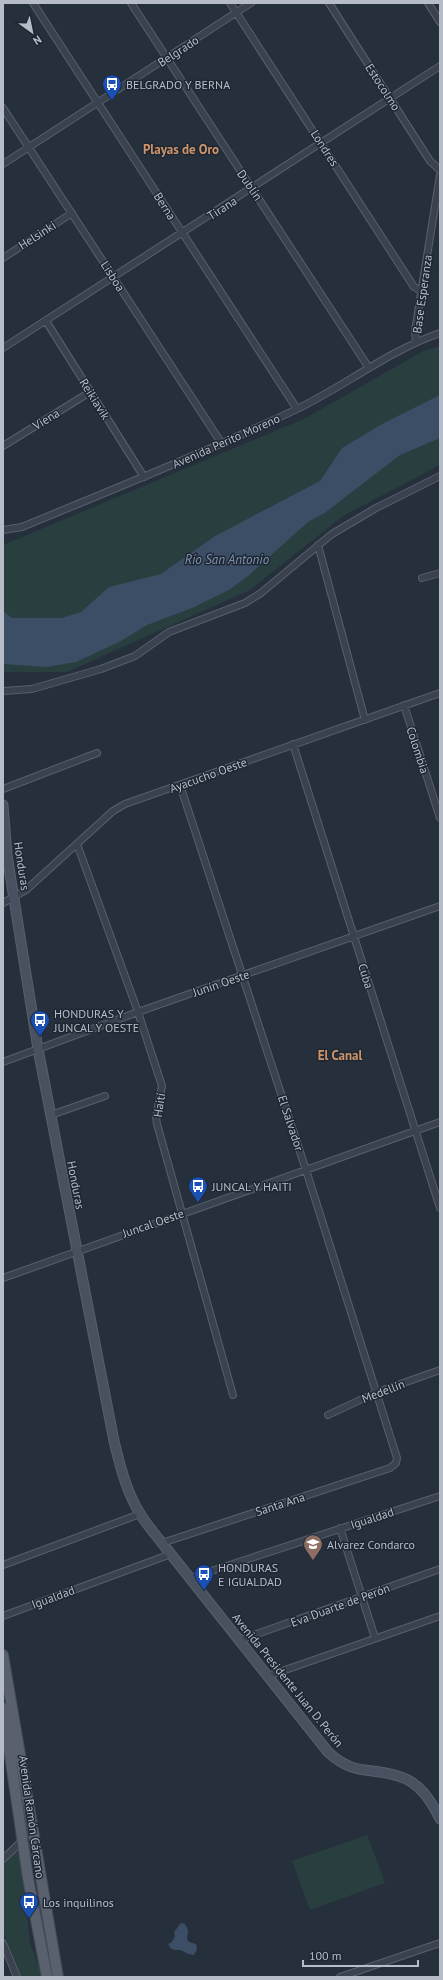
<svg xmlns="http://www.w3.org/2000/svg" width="443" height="1980" viewBox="0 0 443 1980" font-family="'PT Sans',sans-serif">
	<rect width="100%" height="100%" fill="#26303d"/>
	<path fill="#293e3f" d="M440,346v119l-97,51 -93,74 -183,82h-64v-127l303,-127 117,-67z
		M367,1835l18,48 -75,27 -18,-49z
		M17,1851l4,7 9,86 12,29 -1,4h-20l-18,-46v-66z"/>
	<path fill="#3c4e66" d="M440,395v43l-40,17 -74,57 -18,10 -60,54 -19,14 -37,18 -45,17 -26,16 -45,21 -29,5 -44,-3v-53l9,7h50l19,-6 28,-25 52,-13 54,-38 105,-55 22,-33 42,-25z
		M181,1923l4,1 3,6 -1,9 2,3 7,2 1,5 -3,6 -6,-1 -7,-4c-7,0 -9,1 -13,-6l4,-2 3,-6 -1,-4z"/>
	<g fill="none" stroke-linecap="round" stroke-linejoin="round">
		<g stroke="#57606b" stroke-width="8">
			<path id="street" d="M33,3l264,406
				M131,3l238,365
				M230,3l184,284 8,4
				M329,3l101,158 10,9
				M428,3l12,19
				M3,108l219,336
				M3,164l248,-161
				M3,258l69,-45
				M46,321l98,156
				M416,342l-1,-11 25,-156
				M3,348l437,-282
				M3,446l87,-54
				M3,530l19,-3c92,-38 184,-75 273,-117 50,-24 93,-59 145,-77
				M318,545l47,175
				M422,578l18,-5
				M3,691l29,-2 69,-20 34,-13 34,-24 76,-29 16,-10 71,-59 44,-26 64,-32
				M404,705l36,113
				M293,744l147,464
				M3,789l94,-36
				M77,844l61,168 24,74 -6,31 1,7 76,271
				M3,903l23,-13 87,-79 12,-7 315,-111
				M3,1062l135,-50 302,-106
				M51,1115l54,-19
				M3,1278l437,-156
				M328,1415l47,-22 65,-23
				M340,1528l35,110
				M162,1543l228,-75 6,-5 1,-5 -91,-288 -126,-385
				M3,1565l137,-51
				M190,1578l250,-82
				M3,1616l168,-62
				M240,1640l200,-71
				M268,1676l172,-60
				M3,1859l19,-18 13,-2
				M3,1943l14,34
				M340,1977l100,-34"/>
		</g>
		<g stroke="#57606b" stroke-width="11">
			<path id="secondary" d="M3,805l4,50 31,194 76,392c6,25 13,53 27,74 6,10 14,19 21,28l166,209c26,24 41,15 70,24 21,6 33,24 42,43"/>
		</g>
		<g stroke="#434b57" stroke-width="12">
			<path id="primary" d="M3,1655l55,322
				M3,1708l25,170 19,99"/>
		</g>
		<use href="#street" stroke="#39424e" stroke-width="6"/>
		<use href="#secondary" stroke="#485160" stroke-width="9"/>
		<use href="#primary" stroke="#58616d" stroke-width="10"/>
	</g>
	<defs>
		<g id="bus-pin" transform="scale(1)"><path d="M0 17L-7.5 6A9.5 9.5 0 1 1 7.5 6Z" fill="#1a4fb4" stroke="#1e2733"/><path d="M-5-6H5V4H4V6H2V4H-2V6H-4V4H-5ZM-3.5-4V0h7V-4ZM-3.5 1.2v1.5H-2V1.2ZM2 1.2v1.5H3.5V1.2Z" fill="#fff"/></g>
		<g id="school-pin" transform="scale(1)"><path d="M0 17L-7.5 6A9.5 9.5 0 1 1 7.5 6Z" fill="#8d6e63" stroke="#1e2733"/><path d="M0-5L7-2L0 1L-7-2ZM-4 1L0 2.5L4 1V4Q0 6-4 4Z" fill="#fff"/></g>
	</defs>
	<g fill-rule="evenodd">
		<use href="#bus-pin" x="112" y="84"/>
		<use href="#bus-pin" x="40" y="1020"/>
		<use href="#bus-pin" x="198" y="1186"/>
		<use href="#school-pin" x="313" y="1544"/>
		<use href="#bus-pin" x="204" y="1574"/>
		<use href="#bus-pin" x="29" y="1902"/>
	</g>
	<g text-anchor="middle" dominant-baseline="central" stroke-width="3" stroke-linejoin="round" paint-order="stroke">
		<g font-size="12" fill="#b6bdc8" stroke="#1e2733">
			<text transform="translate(178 51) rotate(-33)">Belgrado</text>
			<text transform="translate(383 87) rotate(57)">Estocolmo</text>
			<text transform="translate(325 148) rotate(57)">Londres</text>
			<text transform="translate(250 185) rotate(55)">Dublín</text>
			<text transform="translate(165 206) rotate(57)">Berna</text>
			<text transform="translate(222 208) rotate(-33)">Tirana</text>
			<text transform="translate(37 235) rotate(-33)">Helsinki</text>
			<text transform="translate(113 276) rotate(57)">Lisboa</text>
			<text transform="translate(422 294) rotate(-82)">Base Esperanza</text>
			<text transform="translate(95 399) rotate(58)">Reikiavik</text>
			<text transform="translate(46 419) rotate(-32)">Viena</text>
			<text transform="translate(226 441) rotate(-24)">Avenida Perito Moreno</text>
			<text transform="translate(418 750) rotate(72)">Colombia</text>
			<text transform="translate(208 775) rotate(-20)">Ayacucho Oeste</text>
			<text transform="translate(22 866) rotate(81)">Honduras</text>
			<text transform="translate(366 976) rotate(73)">Cuba</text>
			<text transform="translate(221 983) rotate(-19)">Junín Oeste</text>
			<text transform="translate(159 1105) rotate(-82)">Haití</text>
			<text transform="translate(291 1123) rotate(72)">El Salvador</text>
			<text transform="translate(76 1185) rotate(79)">Honduras</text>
			<text transform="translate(153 1223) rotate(-19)">Juncal Oeste</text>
			<text transform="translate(383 1391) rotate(-21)">Medellín</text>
			<text transform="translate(280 1504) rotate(-18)">Santa Ana</text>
			<text transform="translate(372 1518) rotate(-18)">Igualdad</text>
			<text transform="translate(53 1597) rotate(-20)">Igualdad</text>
			<text transform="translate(340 1605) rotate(-20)">Eva Duarte de Perón</text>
			<text transform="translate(288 1680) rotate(51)">Avenida Presidente Juan D. Perón</text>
			<text transform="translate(32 1817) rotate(82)">Avenida Ramón Cárcano</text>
		</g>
		<g font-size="12" fill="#b6bdc8" stroke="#1e2733" text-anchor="start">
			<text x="126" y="84">BELGRADO Y BERNA</text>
			<text x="54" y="1013">HONDURAS Y<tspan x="54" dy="14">JUNCAL Y OESTE</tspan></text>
			<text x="212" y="1186">JUNCAL Y HAITI</text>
			<text x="327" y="1544">Alvarez Condarco</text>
			<text x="218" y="1567">HONDURAS<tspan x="218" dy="14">E IGUALDAD</tspan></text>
			<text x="43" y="1902">Los inquilinos</text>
		</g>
		<g font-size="13" font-weight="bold" fill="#d09469" stroke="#1e2733">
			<text x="181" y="149">Playas de Oro</text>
			<text x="340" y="1055">El Canal</text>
		</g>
		<g font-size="13" font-style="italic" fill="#7e94af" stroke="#1e2733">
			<text x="227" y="559">Río San Antonio</text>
		</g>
	</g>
	<rect width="443" height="1980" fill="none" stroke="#b6bdc8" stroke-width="8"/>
	<g transform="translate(32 32) rotate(147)" stroke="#1e2733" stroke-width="3" paint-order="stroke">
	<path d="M0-3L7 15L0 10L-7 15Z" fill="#b6bdc8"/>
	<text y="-6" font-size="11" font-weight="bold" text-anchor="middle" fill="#b6bdc8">N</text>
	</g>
	<path d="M303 1960v6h115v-6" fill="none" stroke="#b6bdc8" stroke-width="2"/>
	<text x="309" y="1960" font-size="12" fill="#b6bdc8" stroke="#1e2733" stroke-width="3" paint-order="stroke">100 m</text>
</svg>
